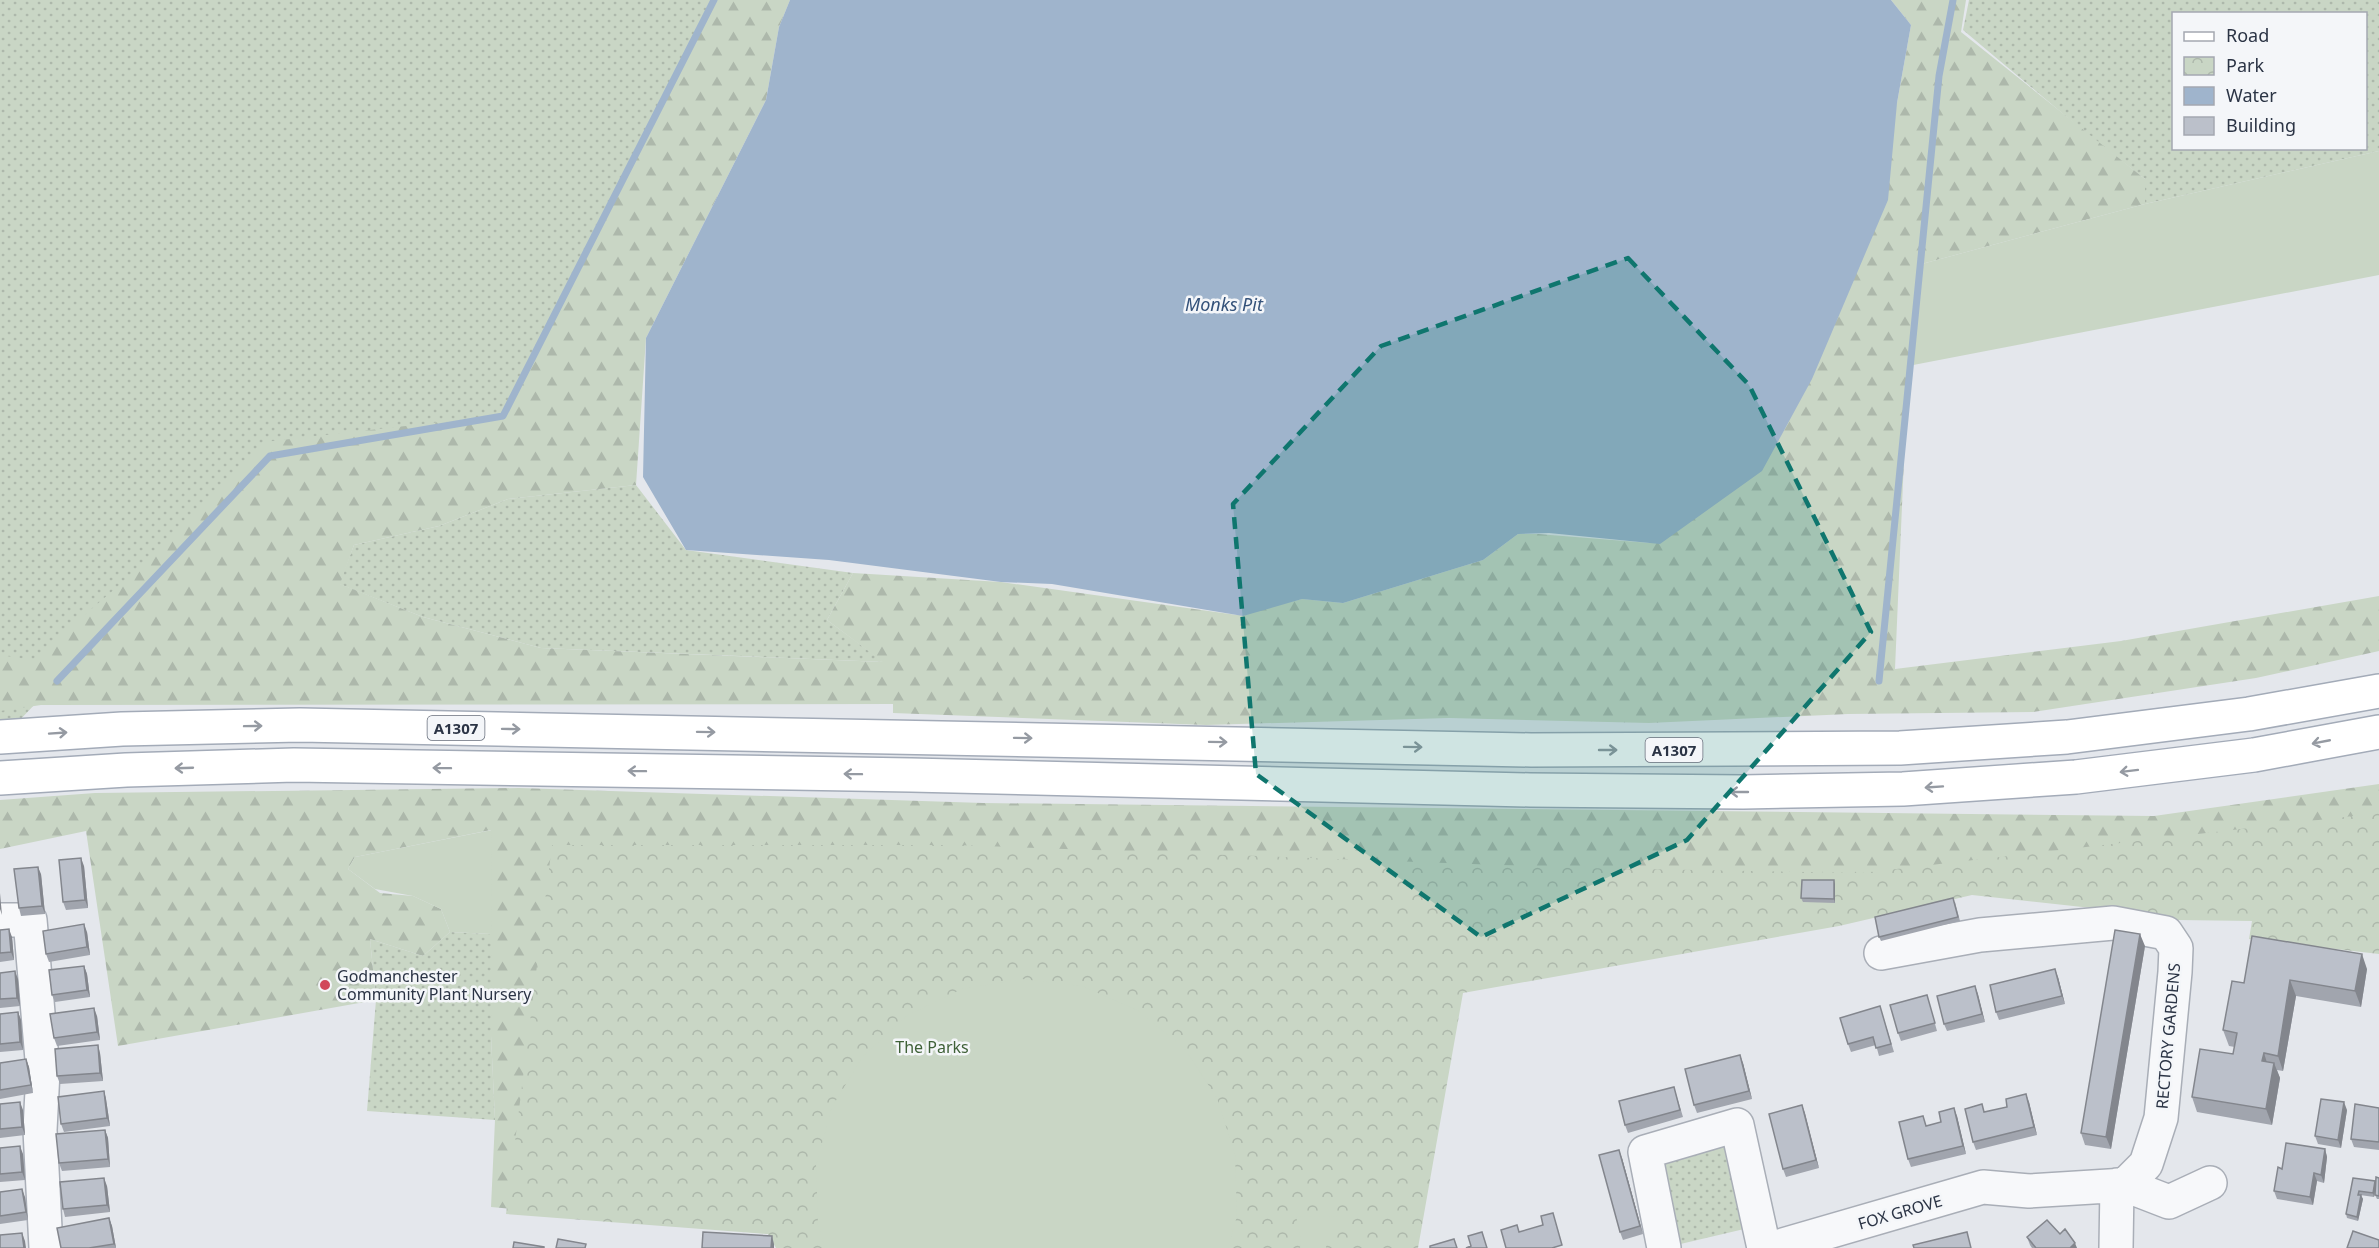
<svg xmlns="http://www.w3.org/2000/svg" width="2379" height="1248" viewBox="0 0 2379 1248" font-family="'Noto Sans',sans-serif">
	<defs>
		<pattern id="grass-dots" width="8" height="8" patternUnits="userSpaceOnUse" patternTransform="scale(1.5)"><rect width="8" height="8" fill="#c9d6c5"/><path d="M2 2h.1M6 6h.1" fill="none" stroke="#adb8ab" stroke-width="1.8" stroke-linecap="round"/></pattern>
		<pattern id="forest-firs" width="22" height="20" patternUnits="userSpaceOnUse" patternTransform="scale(1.5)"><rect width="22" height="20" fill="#c9d6c5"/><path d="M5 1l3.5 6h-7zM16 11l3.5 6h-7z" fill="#adb8ab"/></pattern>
		<pattern id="park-crowns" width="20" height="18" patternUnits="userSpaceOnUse" patternTransform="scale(1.5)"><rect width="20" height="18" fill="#c9d6c5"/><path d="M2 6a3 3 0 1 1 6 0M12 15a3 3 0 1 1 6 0" fill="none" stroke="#adb8ab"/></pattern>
	</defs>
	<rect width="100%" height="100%" fill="#e4e7ec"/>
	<path fill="url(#grass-dots)" fill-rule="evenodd" d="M0,0h714l-211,416 -233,40 -270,285z
		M1969,0h410v151l-234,53v-25l-58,-45 -124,-104zM2174,14h192v134h-192z
		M636,485l50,65 167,23 -26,47 57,42 -343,-14 -118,-31 -84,-33 15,-39 85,-19 69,-27z
		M450,932l41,2v102l4,84 -128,-9 9,-111 -6,-61 53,17z
		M1732,1132l25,94 -85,20 -21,-91z"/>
	<path fill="url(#forest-firs)" d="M712,0h78l-11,27 -13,73 -120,238 -10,147 -128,14 -69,27 -85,19 -14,39 83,33 118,31 342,14 -56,-42 26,-47 148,9 236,33 65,-16 41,4 140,-43 35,-26h20l112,9 247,-440 14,-78 -20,-25h75l-5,32 184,147v25l-227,61 -10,101 -13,303 226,-28 258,-45v55l-123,27 -223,34 -185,2 -199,9 -200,-5 -243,7 -313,-12v-9l-852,1 -41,6v-56l32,5 99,-85 133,-133 239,-27z
		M2379,784v76l-908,76 -702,298 -278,-27 4,-87 -4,-84v-206l-136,27 -7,12 32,24 33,3 28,13 9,23 -27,24 -53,-17 6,61 -258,46 -32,-215 -86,18v-49l95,-7 424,-5 464,15 1171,13z"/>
	<path fill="url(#park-crowns)" d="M2379,813v141l-130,-15 3,-18 -75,-1 -58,-9 -147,-16 -133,31 -376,67 -45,255h-642l-8,-14 -262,-20 46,-369h405l625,23 280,5z"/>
	<path fill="#c9d6c5" d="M2379,151v124l-471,91 10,-101 227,-61z
		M492,830l-1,104 -41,-2 -9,-23 -28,-13 -38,-7 -27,-20 7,-12z
		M1022,979l60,7 55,24 47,38 33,50 18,57 2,61 -9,32h-403l-7,-23 -2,-60 16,-58 31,-51 45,-41 54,-26z
		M1296,1216l42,1 -11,22 -1,9h-26l1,-8z"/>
	<path fill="#9fb4cc" d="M790,0h1101l20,25 -14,78 -9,97 -76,179 -50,92 -102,73 -111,-11 -31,1 -35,26 -140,43 -41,-4 -59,17 -191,-32 -51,-2 -172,-22 -143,-10 -43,-73 3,-139 120,-238 13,-73z"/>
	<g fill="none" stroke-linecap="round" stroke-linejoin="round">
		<path stroke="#9fb4cc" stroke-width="7" d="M57,681l213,-225 233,-40 211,-416
			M1879,681l60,-605 14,-76"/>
		<g stroke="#a9aeb7" stroke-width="36">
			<path id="minor" d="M0,920h30l13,151 -3,59 6,118
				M2125,1185l44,17 41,-19
				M1664,1248l-19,-96 92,-27 27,123
				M1773,1248l210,-61 46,4 96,-6 21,-21 15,-46 14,-146 1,-24 -10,-15 -53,-10 -133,12 -99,18
				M2116,1248l1,-63"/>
		</g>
		<g stroke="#a3abb8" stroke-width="36">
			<path id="major" d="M0,737l122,-8 178,-4 1231,25 369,-2 167,-11 182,-23 130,-23
				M0,778l126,-8 168,-5 617,10 619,15 213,2 160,-3 173,-12 178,-22 125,-23"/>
		</g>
		<use href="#minor" stroke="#f7f8fa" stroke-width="33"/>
		<use href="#major" stroke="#fff" stroke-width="33"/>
	</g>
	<path fill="#a1a5ae" d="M84,866l4,42 -22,2 -3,-8z
		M41,874l4,40 -24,2 -2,-8z
		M1835,884v19l-32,-1 -2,-4z
		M1955,902l5,19 -79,20 -2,-4z
		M0,930l12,7 2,23 -14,2z
		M87,932l3,23 -41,7 -3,-8z
		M2145,946l-34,203 -26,-4 -4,-12z
		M84,966l3,8 3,23 -35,5 -3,-7z
		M2367,969l-6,38 -65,-11 -13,75 -6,-1 3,8 -8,47 -75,-13 -5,-15 41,-43 2,-7 -6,-1 -6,-16 21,-47z
		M0,973l18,6 2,27 -20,2z
		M2058,977l7,27 -66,16 -3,-8z
		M1975,986l10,36 -38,9 -3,-7z
		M1927,995l10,36 -36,10 -3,-8z
		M1880,1006l14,46 -15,4 -3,-11 -25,7 -3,-8z
		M18,1012l3,8 2,30 -23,2v-38z
		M97,1016l3,24 -43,6 -3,-8z
		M100,1053l3,28 -43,3 -3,-8z
		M26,1059l3,8 4,26 -33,6v-36z
		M1743,1063l9,36 -55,14 -3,-8z
		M1674,1087l9,30 -55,16 -3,-8z
		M104,1091l2,8 4,27 -46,6 -3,-8z
		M2029,1102l8,33 -61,15 -3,-8 12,-30z
		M0,1104l23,6 2,25 -25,3z
		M1802,1105l17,63 -33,9 -3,-8z
		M2379,1108v42l-25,-3 -3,-8z
		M2347,1110l-6,38 -23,-4 -3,-8z
		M1957,1116l9,38 -55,13 -3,-8 18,-33 15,-4z
		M105,1130l3,8 2,29 -48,4 -3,-8z
		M0,1148l23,6 2,26 -25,2z
		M2325,1149l2,8 -3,26 -7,-2 -4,24 -36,-6 -3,-8 8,-22z
		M1622,1158l21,76 -20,6 -3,-8z
		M2353,1178l22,3 1,4 3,-7v21h-2l-2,-4 1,-8 -2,10 -14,-2 3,4 -5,22 -11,-3 -1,-4z
		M107,1186l3,26 -45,5 -2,-8z
		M0,1192l25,5 3,23 -28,4z
		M109,1218l3,8 4,22h-55z
		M2060,1234l17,14h-45l-2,-3 -3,-8z"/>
	<path fill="#83868d" d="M81,858l3,8 4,42 -3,-8z
		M38,867l3,7 4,40 -3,-8z
		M1834,880l1,4v19l-1,-4z
		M0,893l2,22 -2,-6z
		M84,924l3,8 3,23 -3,-8z
		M9,929l3,8 2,23 -3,-8z
		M2140,934l5,12 -34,203 -5,-12z
		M2362,954l5,15 -6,38 -6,-16z
		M84,966l3,8 3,23 -3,-7z
		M2055,969l3,8 7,27 -3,-8z
		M15,971l3,8 2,27 -3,-8z
		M2290,980l6,16 -13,75 -5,-15z
		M1975,986l3,8 7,28 -3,-8z
		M94,1008l3,8 3,24 -3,-8z
		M18,1012l3,8 2,30 -3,-8z
		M98,1045l2,8 3,28 -3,-8z
		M2264,1053l5,16 -7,-8z
		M1740,1055l3,8 9,36 -3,-8z
		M26,1059l3,8 4,26 -2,-8z
		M2274,1063l6,15 -8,47 -6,-16z
		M104,1091l2,8 4,27 -3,-8z
		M2026,1094l3,8 8,33 -3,-8z
		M20,1102l3,8 2,25 -3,-8z
		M2344,1102l3,8 -6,38 -3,-8z
		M1802,1105l3,8 14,55 -3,-8z
		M1954,1108l3,8 9,38 -3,-8z
		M105,1130l3,8 2,29 -2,-8z
		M20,1146l3,8 2,26 -3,-8z
		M2325,1149l2,8 -3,26 -3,-8z
		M1619,1150l3,8 21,76 -3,-8z
		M2314,1173l3,8 -4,24 -3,-8z
		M104,1178l3,8 3,26 -3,-7z
		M2375,1181l1,4 -2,12 -1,-4z
		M22,1189l3,8 3,23 -2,-8z
		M2361,1195l2,4 -5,22 -1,-4z
		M109,1218l3,8 4,22 -2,-4z
		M22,1233l3,8 1,7h-2z
		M772,1236l2,8v4h-3z
		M2075,1243l2,5h-7z"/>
	<path fill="#bbc0ca" stroke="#83868d" stroke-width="1.5" d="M81,858l4,42 -22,2 -4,-42z
		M38,867l4,39 -23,2 -5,-39z
		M1802,880h32v19l-33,-1z
		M1953,898l5,19 -79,20 -4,-20z
		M84,924l3,23 -41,7 -3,-23z
		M9,929l2,23 -11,1v-23z
		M2115,930l25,4 -34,203 -25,-4z
		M2252,936l110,18 -7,37 -65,-11 -12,76 -14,-3 -2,8 12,2 -8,46 -74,-12 8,-48 33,5 4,-21 -14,-3 9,-49 12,2z
		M84,966l3,24 -35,5 -3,-25z
		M2055,969l7,27 -66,16 -6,-27z
		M15,971l2,27 -17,1v-26z
		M1975,986l7,28 -38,10 -7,-28z
		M1927,995l8,28 -37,10 -8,-28z
		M1880,1006l11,38 -15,4 -3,-11 -25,7 -8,-26z
		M94,1008l3,24 -43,6 -4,-24z
		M18,1012l2,30 -20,2v-30z
		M98,1045l2,28 -43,3 -2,-27z
		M1740,1055l9,36 -55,14 -9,-36z
		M26,1059l5,26 -31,5v-27z
		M1674,1087l6,23 -55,15 -6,-24z
		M104,1091l3,27 -46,6 -3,-27z
		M2026,1094l8,33 -61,15 -8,-33 17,-5 2,8 23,-5 -1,-8z
		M2321,1099l23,3 -6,38 -23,-4z
		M20,1102l2,25 -22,2v-25z
		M2355,1104l24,4v34l-28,-3z
		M1802,1105l14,55 -33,9 -14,-55z
		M1954,1108l9,38 -55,13 -9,-37 24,-6 3,10 15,-4 -2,-10z
		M105,1130l3,29 -49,4 -3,-29z
		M2286,1143l39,6 -4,26 -7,-2 -4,24 -36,-6 4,-24 4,2z
		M20,1146l2,26 -22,2v-26z
		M1619,1150l21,76 -20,6 -21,-77z
		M2376,1177l3,1v18l-4,-1z
		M104,1178l3,27 -44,4 -3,-27z
		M2353,1178l22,3 -2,12 -14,-2 -1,4h3l-4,22 -11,-3z
		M22,1189l4,23 -26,4v-24z
		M1553,1213l9,32 -10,3h-46l-5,-18 16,-5 2,7 24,-7 -2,-9z
		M109,1218l5,26 -25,4h-28l-4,-20z
		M2047,1220l13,14 5,-5 10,14 -5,5h-34l-9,-11z
		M2353,1231l26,9v8h-32z
		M703,1232l69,4 -1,12h-69z
		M1482,1232l5,16h-21l5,-2 -3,-10z
		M1967,1232l4,16h-57l-1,-3z
		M22,1233l2,15h-24v-13z
		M558,1239l28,5 -1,4h-29z
		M1454,1239l3,9h-27v-2z
		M514,1242l30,5v1h-31z"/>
	<defs><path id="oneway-shaft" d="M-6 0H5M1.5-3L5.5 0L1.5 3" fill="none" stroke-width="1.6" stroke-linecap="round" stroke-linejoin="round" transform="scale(1.5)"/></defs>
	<g stroke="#959aa2">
		<use href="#oneway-shaft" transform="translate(253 726) rotate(-1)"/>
		<use href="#oneway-shaft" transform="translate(511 729) rotate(1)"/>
		<use href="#oneway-shaft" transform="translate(706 732) rotate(1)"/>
		<use href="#oneway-shaft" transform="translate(58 733) rotate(-4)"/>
		<use href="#oneway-shaft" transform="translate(1023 738) rotate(1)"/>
		<use href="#oneway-shaft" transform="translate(1218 742) rotate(1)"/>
		<use href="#oneway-shaft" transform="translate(2321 742) rotate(169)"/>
		<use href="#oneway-shaft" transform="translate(1413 747) rotate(1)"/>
		<use href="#oneway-shaft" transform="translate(1608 750)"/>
		<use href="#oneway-shaft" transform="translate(184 768) rotate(178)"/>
		<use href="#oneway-shaft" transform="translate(442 768) rotate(-179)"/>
		<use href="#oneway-shaft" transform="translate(637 771) rotate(-179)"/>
		<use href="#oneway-shaft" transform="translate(2129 771) rotate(173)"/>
		<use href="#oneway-shaft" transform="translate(853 774) rotate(-179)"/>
		<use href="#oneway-shaft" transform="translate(1934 787) rotate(176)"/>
		<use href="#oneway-shaft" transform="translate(1739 792) rotate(-180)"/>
	</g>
	<path fill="#0f766e" fill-opacity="0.2" stroke="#0f766e" stroke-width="4.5" stroke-dasharray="12 8" stroke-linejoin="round" d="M1628,258l121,127 122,247 -184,208 -206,97 -225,-163 -23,-270 148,-158z"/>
	<circle fill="#d1495b" stroke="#f4f6f9" stroke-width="2" cx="325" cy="985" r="6"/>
	<g text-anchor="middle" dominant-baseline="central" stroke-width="5" stroke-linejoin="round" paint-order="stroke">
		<g fill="#f4f6f9" stroke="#676e7b" stroke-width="1.5">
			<rect x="427.5" y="716" width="57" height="24" rx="4.5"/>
			<rect x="1645.5" y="738" width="57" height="24" rx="4.5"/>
		</g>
		<g font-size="15" font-weight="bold" fill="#2b3445">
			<text x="456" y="728">A1307</text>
			<text x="1674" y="750">A1307</text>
		</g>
		<g font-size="16" fill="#2b3445" stroke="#f4f6f9" text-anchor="start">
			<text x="337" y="976">Godmanchester<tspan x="337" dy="18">Community Plant Nursery</tspan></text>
		</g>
		<g font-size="16" fill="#2b3445" stroke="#f4f6f9">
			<text transform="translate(2168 1036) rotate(-85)">RECTORY GARDENS</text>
			<text transform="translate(1900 1212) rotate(-16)">FOX GROVE</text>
		</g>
		<g font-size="16" fill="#3f6138" stroke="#f4f6f9">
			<text x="932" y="1047">The Parks</text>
		</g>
		<g font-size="18" font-style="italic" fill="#34527a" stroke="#f4f6f9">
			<text x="1224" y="304">Monks Pit</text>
		</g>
	</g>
	<rect x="2172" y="12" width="195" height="138" fill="#f4f6f9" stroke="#a4a8b1" stroke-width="1.5"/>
	<rect x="2184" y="32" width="30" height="9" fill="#ffffff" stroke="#a4a8b1" stroke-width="1.5"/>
	<text x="2226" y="42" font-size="18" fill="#2b3445">Road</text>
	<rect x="2184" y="57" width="30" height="18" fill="url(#park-crowns)" stroke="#a4a8b1" stroke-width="1.5"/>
	<text x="2226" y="72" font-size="18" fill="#2b3445">Park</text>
	<rect x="2184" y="87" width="30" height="18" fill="#9fb4cc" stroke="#a4a8b1" stroke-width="1.5"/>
	<text x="2226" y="102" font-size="18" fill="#2b3445">Water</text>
	<rect x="2184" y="117" width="30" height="18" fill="#bbc0ca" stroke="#a4a8b1" stroke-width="1.5"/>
	<text x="2226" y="132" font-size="18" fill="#2b3445">Building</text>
</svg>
